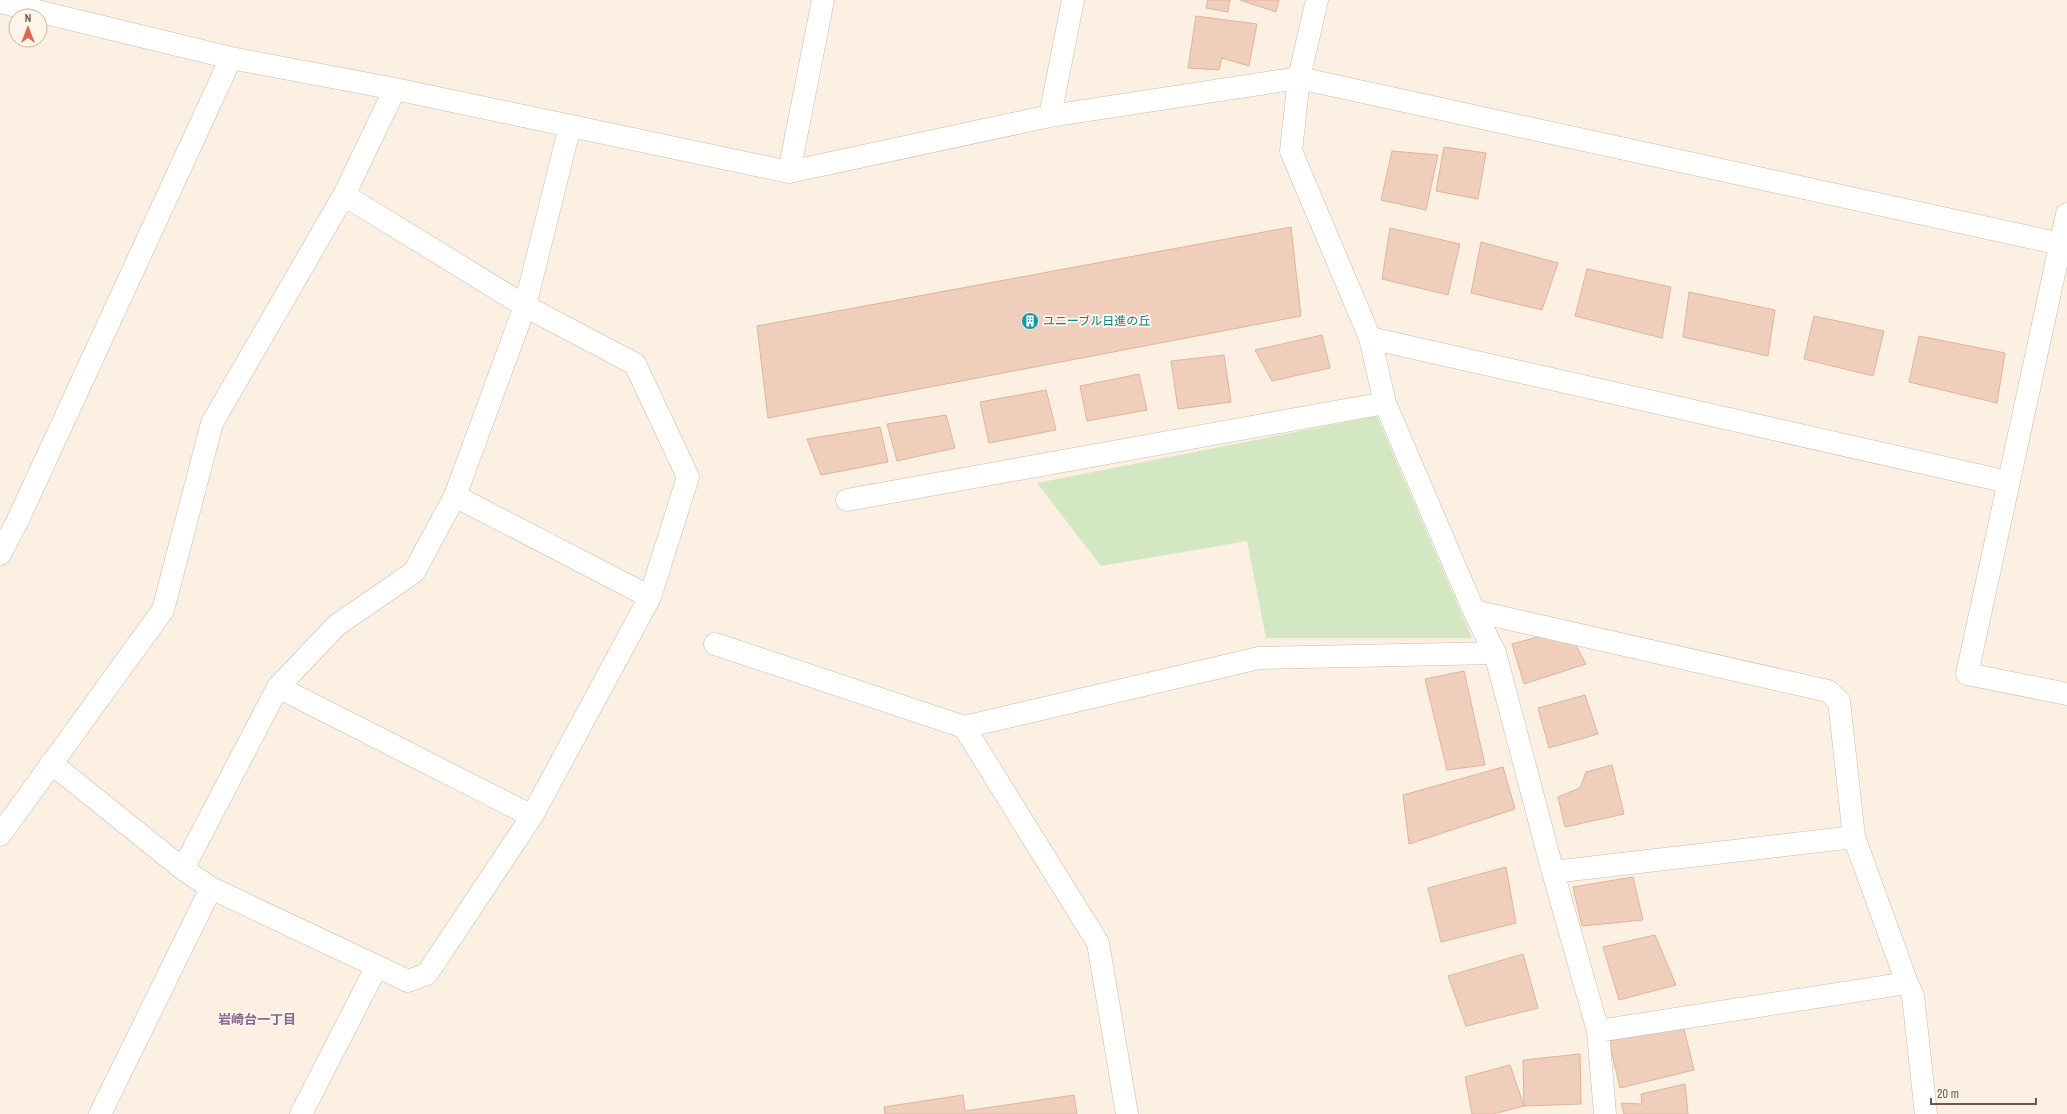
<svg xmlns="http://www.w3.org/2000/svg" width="2067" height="1114" viewBox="0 0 2067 1114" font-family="'Archivo Narrow','Noto Sans JP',sans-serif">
	<rect width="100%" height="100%" fill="#fbf0e2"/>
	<path fill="#d2e7c2" d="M1377,416l95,222h-206l-19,-97 -146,25 -64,-83z"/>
	<path fill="#efcebb" stroke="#e0b49c" d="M1208,0h22l-2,12 -22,-4z
		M1240,0h39l-3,12z
		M1196,16l61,8 -8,42 -27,-8 -3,12 -31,-2z
		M1444,147l42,6 -8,46 -42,-8z
		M1392,151l46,4 -12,55 -45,-10z
		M1291,227l10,89 -533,102 -11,-92z
		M1390,228l70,16 -12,51 -66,-16z
		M1481,242l77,21 -16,47 -71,-17z
		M1587,269l84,18 -9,51 -87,-22z
		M1689,292l86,18 -7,46 -85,-19z
		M1814,316l70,15 -11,45 -69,-17z
		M1322,335l8,33 -58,13 -17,-31z
		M1919,336l86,17 -8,50 -88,-21z
		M1224,355l7,47 -53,7 -7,-48z
		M1139,374l8,36 -60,11 -7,-35z
		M1046,390l10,40 -67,13 -9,-41z
		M946,415l9,33 -58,13 -10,-37z
		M880,427l8,35 -67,13 -14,-36z
		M1567,629l19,35 -62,20 -12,-40z
		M1464,671l21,94 -38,5 -22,-91z
		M1585,695l13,39 -49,14 -11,-40z
		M1612,765l12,49 -59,13 -7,-30 22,-9 6,-16z
		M1503,767l12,42 -106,35 -6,-49z
		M1506,867l10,56 -75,19 -13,-54z
		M1633,877l10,43 -61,6 -9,-39z
		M1655,935l21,50 -57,15 -16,-53z
		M1523,954l15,54 -72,18 -18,-50z
		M1683,1025l11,45 -74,18 -11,-47z
		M1580,1054l1,50 -57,2 -1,-46z
		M1510,1065l14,41 -31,8h-21l-7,-37z
		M1685,1084l3,30h-64l-3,-11 21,1 -1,-10z
		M963,1095l2,16 109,-16 3,19h-192l-1,-7z"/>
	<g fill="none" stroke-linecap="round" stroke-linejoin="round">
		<g stroke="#cdbaac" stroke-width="23">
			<path id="minor" d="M1317,0l-18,78 -8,73 79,187 15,65 89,208 21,42 58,219 45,159 7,83
				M0,2l231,56 164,31 394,83 261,-56 249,-38 762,166
				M1050,116l23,-116
				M789,172l34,-172
				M2067,214l-100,460 100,20
				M1370,338l638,144
				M455,496l195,101
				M847,500l538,-97
				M0,554l17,-32 214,-464
				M1474,611l354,80 11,10 15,136 53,146 6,13 13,118
				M715,644l249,83 295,-69 236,-5
				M278,687l254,129
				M964,727l134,216 29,171
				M51,763l132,106 28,19 197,93 19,-7 105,-158 118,-219 38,-120 -53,-113 -110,-58 -181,-111
				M0,835l163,-225 49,-187 132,-228 51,-106
				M183,869l95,-182 59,-62 77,-53 41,-76 70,-190 45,-180
				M1553,872l301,-35
				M1598,1031l309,-48
				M100,1114l111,-226
				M301,1114l75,-146"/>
		</g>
		<use href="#minor" stroke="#fff" stroke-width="22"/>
	</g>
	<defs>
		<g id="building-disc" transform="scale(0.9)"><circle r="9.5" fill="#0f9aa8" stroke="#fef4e8"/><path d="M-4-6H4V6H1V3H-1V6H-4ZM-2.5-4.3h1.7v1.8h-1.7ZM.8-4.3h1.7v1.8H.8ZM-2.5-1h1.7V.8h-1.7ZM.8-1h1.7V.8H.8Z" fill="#fff"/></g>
	</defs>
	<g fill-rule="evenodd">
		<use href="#building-disc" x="1030" y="321"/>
	</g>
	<g text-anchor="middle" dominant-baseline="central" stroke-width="4" stroke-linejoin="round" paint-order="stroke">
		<g font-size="12" fill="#0d838f" stroke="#fef4e8" text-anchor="start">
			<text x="1043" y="321">ユニーブル日進の丘</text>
		</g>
		<g font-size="13" font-weight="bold" fill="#836694" stroke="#fef4e8">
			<text x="257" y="1019">岩崎台一丁目</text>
		</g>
	</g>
	<g transform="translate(28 28)"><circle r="19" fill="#fef4e8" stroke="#c6b5a9"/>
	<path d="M0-3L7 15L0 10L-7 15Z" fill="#df684d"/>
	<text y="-6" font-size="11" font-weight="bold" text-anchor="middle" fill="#71564a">N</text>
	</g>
	<path d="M1931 1098v6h105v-6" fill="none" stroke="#71564a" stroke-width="2"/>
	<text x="1937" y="1098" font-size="12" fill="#71564a" stroke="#fef4e8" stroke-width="3" paint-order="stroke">20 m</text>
</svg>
